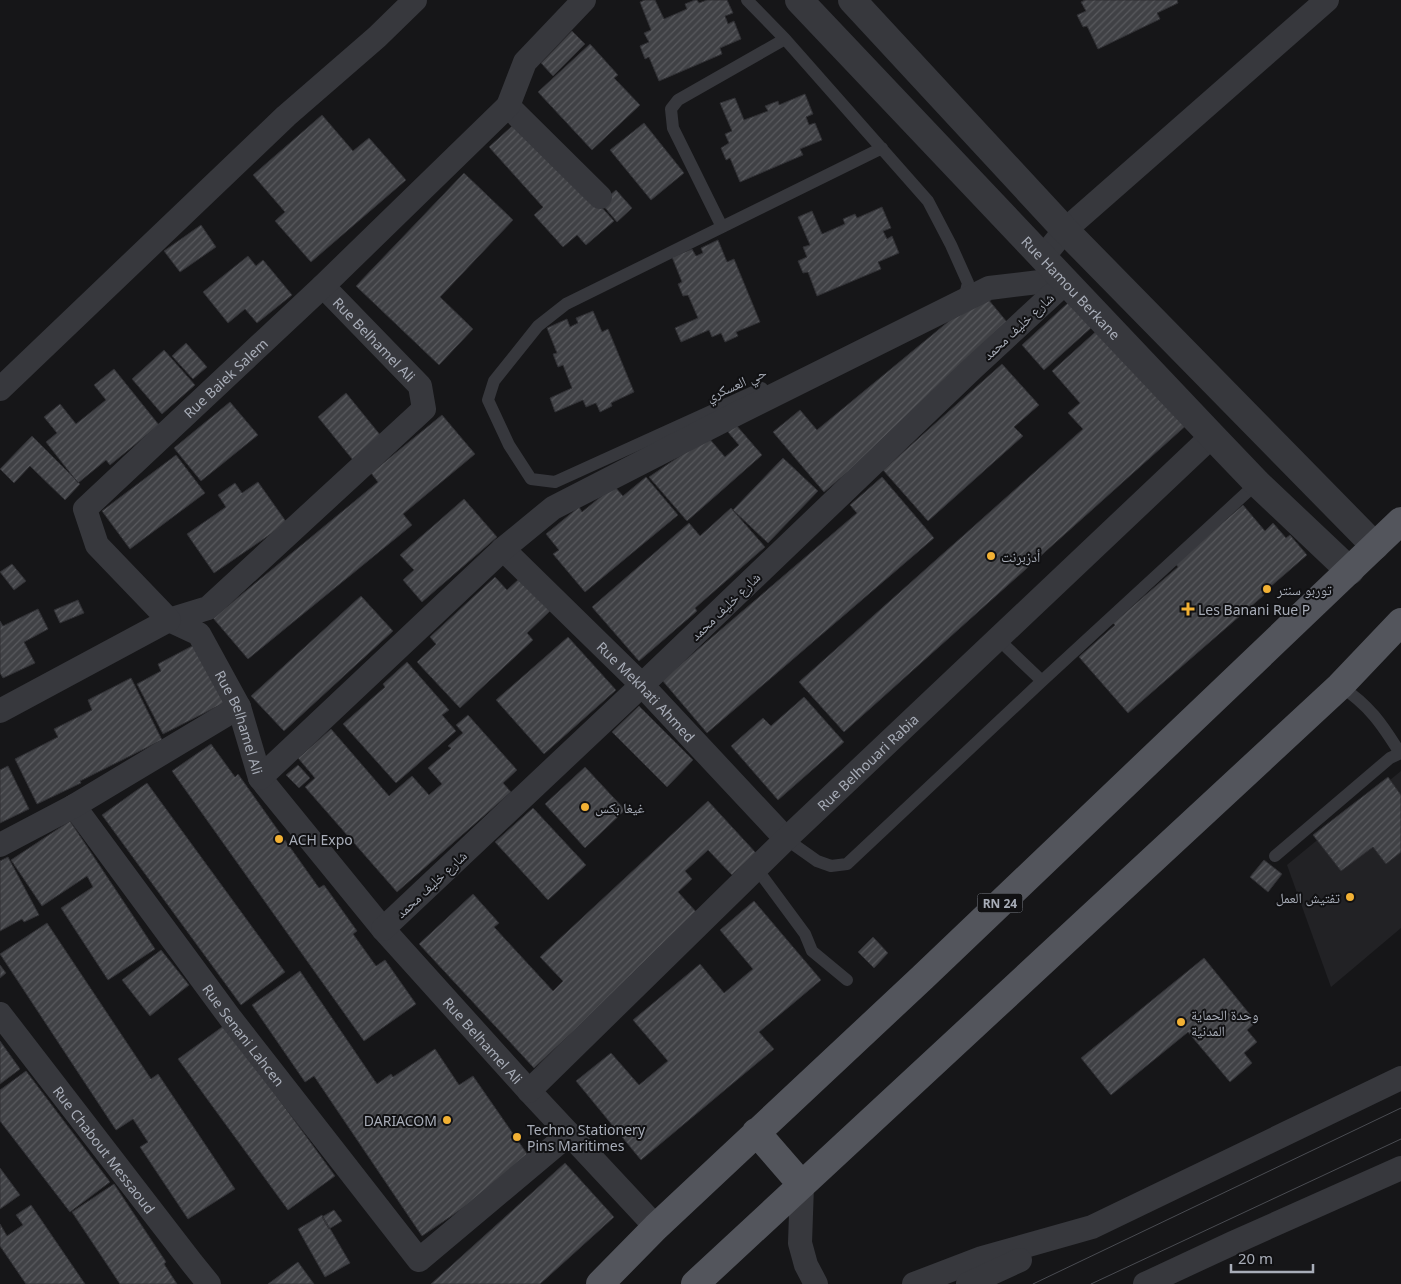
<svg xmlns="http://www.w3.org/2000/svg" width="1401" height="1284" viewBox="0 0 1401 1284" font-family="'Noto Sans','Noto Naskh Arabic',sans-serif">
	<defs>
		<pattern id="building-hatch" width="6" height="6" patternUnits="userSpaceOnUse" patternTransform="scale(1.25)"><rect width="6" height="6" fill="#404145"/><path d="M-1 1l2-2M0 6l6-6M5 7l2-2" fill="none" stroke="#595a5e"/></pattern>
	</defs>
	<rect width="100%" height="100%" fill="#161618"/>
	<path fill="#222225" d="M1401,771v157l-70,59 -44,-122z"/>
	<path fill="url(#building-hatch)" stroke="#303034" d="M645,0h10l9,19 23,-10 -2,-5 10,-4h2l2,3 8,-3h20l6,13 -8,3 3,8 6,-3 7,18 -21,9 2,6 -63,27 -10,-24 -4,2 -5,-13 9,-4 -5,-9 7,-3 -11,-28z
		M1085,0h92l1,3 -21,10 3,6 -62,30 -11,-23 -4,1 -6,-12 9,-4 -5,-9z
		M572,31l13,13 -32,32 -12,-13z
		M590,44l28,31 -4,3 26,27 -48,45 -54,-58z
		M805,94l8,20 -7,3 3,8 6,-2 7,17 -22,9 3,6 -63,27 -10,-24 -4,2 -5,-12 8,-5 -4,-9 7,-3 -12,-28 15,-5 9,22 24,-9 -3,-5 13,-5 1,4z
		M322,115l31,36 16,-13 37,42 -95,82 -36,-41 10,-9 -32,-37z
		M521,118l93,103 -28,24 -9,-10 -14,12 -29,-32 9,-8 -54,-60z
		M644,123l40,50 -33,27 -41,-50z
		M464,173l49,47 -73,77 33,32 -34,36 -83,-79z
		M616,190l16,18 -15,14 -16,-19z
		M882,207l9,21 -8,3 4,8 5,-3 7,17 -21,9 3,7 -64,27 -9,-24 -5,1 -5,-12 9,-4 -4,-10 7,-2 -12,-28 14,-6 10,23 23,-10 -2,-5 12,-5 2,4z
		M201,225l15,22 -36,25 -16,-21z
		M718,240l9,22 7,-3 26,63 -24,10 2,4 -13,6 -4,-9 -9,4 -3,-7 -28,12 -6,-14 23,-10 -10,-23 -5,1 -5,-12 4,-2 -10,-25 20,-8 4,7 7,-3 -2,-5z
		M248,256l8,10 7,-6 29,35 -35,28 -12,-14 -17,14 -25,-31z
		M983,293l28,34 -78,74 -109,91 -51,-60 27,-22 17,20z
		M1069,302l23,25 -48,43 -22,-25z
		M593,311l9,21 6,-3 26,63 -23,11 1,3 -12,6 -4,-9 -10,4 -3,-7 -28,12 -5,-14 22,-10 -9,-23 -5,2 -5,-13 4,-1 -10,-25 20,-9 3,8 8,-4 -2,-5z
		M1101,327l89,95 -346,310 -45,-50 284,-253 -15,-16 12,-10 -28,-32z
		M186,343l21,24 -14,12 -21,-23z
		M164,350l31,35 -33,29 -30,-35z
		M1002,364l37,41 -25,22 9,9 -95,85 -45,-51z
		M114,369l45,56 -49,40 -4,-5 -28,23 -32,-41 11,-9 -13,-16 16,-13 16,20 30,-24 -12,-15z
		M346,393l35,43 -28,24 -35,-43z
		M230,402l28,33 -57,46 -27,-33z
		M442,415l33,39 -72,60 9,11 -164,134 -35,-41 165,-136 -7,-9z
		M736,425l26,30 -75,66 -38,-44 59,-40 17,20 14,-12 -11,-13z
		M32,436l48,48 -15,16 -35,-34 -16,17 -14,-14z
		M176,455l29,38 -75,56 -28,-38z
		M783,458l35,33 -50,52 -35,-33z
		M646,477l32,38 -93,77 -32,-38 6,-4 -13,-16 33,-27 3,5 32,-26 9,10z
		M882,477l52,61 -227,195 -45,-53 195,-167 -7,-8z
		M258,482l29,41 -73,50 -27,-39 39,-27 -8,-12 17,-12 7,10z
		M464,499l33,38 -75,65 -19,-22 11,-10 -14,-15z
		M1243,505l22,26 8,-8 13,15 4,-3 17,20 -45,39 2,1 -136,118 -49,-56 36,-32 -2,-2 65,-56 -3,-4z
		M731,508l34,39 -70,61 2,3 -58,50 -47,-54 97,-84 11,13z
		M12,564l14,17 -12,9 -14,-18z
		M495,577l12,13 12,-11 31,32 -23,22 6,7 -73,68 -43,-46 19,-18 -6,-7z
		M361,596l32,35 -109,100 -33,-35z
		M78,600l6,13 -24,10 -6,-13z
		M38,609l10,20 -24,13 11,21 -32,15 -3,-5v-52l3,5z
		M568,637l48,53 -72,64 -48,-54z
		M198,643l30,58 -65,33 -26,-50 24,-13 -3,-7z
		M407,662l42,48 -7,5 14,16 -60,52 -53,-59 42,-37 -2,-3z
		M131,678l31,62 -82,41 1,2 -44,21 -22,-45 43,-22 -4,-8 38,-19 -4,-10z
		M804,697l40,45 -66,58 -47,-54 32,-28 8,8z
		M639,706l54,54 -26,27 -55,-55z
		M468,715l49,55 -14,13 8,9 -114,100 -92,-105 10,-9 -17,-20 33,-29 58,67 23,-20 17,19 13,-11 -14,-16 23,-20 -3,-2 15,-13 -7,-8z
		M211,744l24,33 3,-3 81,114 5,-3 33,46 -4,3 23,32 9,-6 31,44 -52,37 -192,-270z
		M298,765l12,13 -11,10 -13,-13z
		M8,766l21,43 -29,14v-53z
		M585,767l40,43 -40,38 -40,-44z
		M1388,777l13,18v57l-15,12 -13,-17 -32,24 -28,-36z
		M147,783l138,189 -44,33 -139,-190z
		M708,801l48,52 -24,22 -24,-25 -23,21 7,8 -14,13 21,23 -165,153 -115,-124 54,-50 26,29 -5,4 59,64 10,-10 -23,-24z
		M533,808l53,57 -38,35 -53,-58z
		M70,821l85,128 -47,31 -47,-72 32,-21 -6,-11 -45,30 -31,-46z
		M8,857l31,58 -15,7 -2,-3 -22,12v-70z
		M1264,860l18,14 -14,18 -18,-15z
		M754,901l67,79 -62,52 15,17 -133,111 -65,-79 35,-28 28,32 29,-24 -35,-41 67,-56 24,29 29,-24 -33,-39z
		M47,923l104,156 7,-5 77,115 -47,30 -48,-72 8,-5 -15,-23 -17,11 -116,-176z
		M873,937l15,16 -14,15 -16,-16z
		M161,950l28,35 -39,31 -28,-36z
		M1204,958l52,64 -9,8 10,12 -13,11 8,10 -22,19 -42,-50 -77,63 -30,-37z
		M0,965l6,8 -6,5z
		M300,971l77,113 14,-10 2,3 42,-28 24,36 14,-9 59,85 -110,75 -108,-160 -9,6 -53,-77z
		M225,1025l110,151 -47,34 -110,-151z
		M0,1041l20,28 -20,15z
		M26,1071l84,111 -40,30 -70,-91v-31z
		M565,1163l49,54 -74,67h-109z
		M0,1168l20,27 -20,14z
		M114,1184l52,78 -2,2 13,20h-57l-48,-72z
		M31,1205l54,79h-59l-26,-38v-22l7,12 16,-11 -7,-10z
		M334,1210l8,11 -13,8 -7,-12z
		M322,1215l28,48 -25,14 -27,-48z
		M298,1262l16,22h-46z"/>
	<g fill="none" stroke-linecap="round" stroke-linejoin="round">
		<path stroke="#37383d" stroke-width="12" d="M747,0l38,39 143,162 23,44 17,38 -3,12 -5,3
			M785,39l-107,61 -7,9 2,19 49,99 160,-79
			M722,227l-156,77 -28,22 -44,55 -6,19 21,45 22,34 24,3 207,-94
			M998,639l44,42
			M1340,686c29,19 42,38 60,67
			M786,839l31,22 14,5 16,-2 195,-183 215,-198
			M1275,856l115,-98 11,-5
			M757,869l48,65 7,17 35,29"/>
		<g stroke="#37383d" stroke-width="24">
			<path d="M508,106l92,91"/>
			<path d="M1043,257l22,-27 262,-230"/>
			<path id="s1" d="M323,286l97,100 4,23 -216,199 -39,12 30,14 40,73 21,71 123,151 146,162 127,136"/>
			<path d="M0,389l286,-273 91,-79 38,-37"/>
			<path id="s2" d="M503,549l139,136 144,154"/>
			<path id="s3" d="M0,711l169,-91 -72,-75 -12,-36 238,-223 185,-180 17,-44 59,-62"/>
			<path d="M260,778l243,-229 50,-41 183,-94 253,-126 75,-9"/>
			<path id="s4" d="M74,806l157,213 188,241 150,-126"/>
			<path d="M0,845l74,-39 165,-99"/>
			<path d="M383,929l259,-244 332,-318 92,-85"/>
			<path id="s5" d="M0,1014l192,249 17,21"/>
			<path id="s6" d="M529,1091l257,-252 426,-403"/>
			<path d="M802,1185l-2,58 6,22 10,19"/>
			<path d="M914,1284l68,-26 110,-31 309,-149"/>
			<path d="M968,1284l52,-24"/>
			<path d="M1145,1284l88,-41 168,-75"/>
		</g>
		<g stroke="#37383d" stroke-width="28">
			<path id="s7" d="M799,0l413,436 45,47 93,88"/>
			<path d="M852,0l213,230 310,316"/>
		</g>
		<path stroke="#53555c" stroke-width="28" d="M756,1132l46,53
			M600,1284l56,-57 267,-250 478,-456
			M695,1284l645,-598 61,-64"/>
		<path stroke="#4a4c52" stroke-width="1" d="M1033,1284l368,-176
			M1091,1284l310,-145"/>
	</g>
	<g fill="#f2b134" stroke="#111113" stroke-width="2">
		<circle cx="991" cy="556" r="5"/>
		<circle cx="1267" cy="589" r="5"/>
		<path d="M1185.5 601.5h5v5h5v5h-5v5h-5v-5h-5v-5h5z"/>
		<circle cx="585" cy="807" r="5"/>
		<circle cx="279" cy="839" r="5"/>
		<circle cx="1350" cy="897" r="5"/>
		<circle cx="1181" cy="1022" r="5"/>
		<circle cx="447" cy="1120" r="5"/>
		<circle cx="517" cy="1137" r="5"/>
	</g>
	<g text-anchor="middle" dominant-baseline="central" stroke-width="4" stroke-linejoin="round" paint-order="stroke">
		<rect fill="#111113" stroke="#7b7e86" stroke-width="1" x="977.5" y="893.5" width="45" height="19" rx="4"/>
		<g font-size="12" font-weight="bold" fill="#a8adb8">
			<text x="1000" y="903">RN 24</text>
		</g>
		<g font-size="14" fill="#a8adb8" stroke="#111113">
			<text stroke="none"><textPath href="#s7" startOffset="396">Rue Hamou Berkane</textPath></text>
			<text transform="translate(1018 326) rotate(-43)">شارع خليف محمد</text>
			<text stroke="none"><textPath href="#s1" startOffset="74">Rue Belhamel Ali</textPath></text>
			<text stroke="none"><textPath href="#s3" startOffset="526">Rue Baiek Salem</textPath></text>
			<text transform="translate(736 384) rotate(-24)">حي العسكري</text>
			<text transform="translate(725 606) rotate(-44)">شارع خليف محمد</text>
			<text stroke="none"><textPath href="#s2" startOffset="202">Rue Mekhati Ahmed</textPath></text>
			<text stroke="none"><textPath href="#s1" startOffset="628">Rue Belhamel Ali</textPath></text>
			<text stroke="none"><textPath href="#s6" startOffset="472">Rue Belhouari Rabia</textPath></text>
			<text transform="translate(431 884) rotate(-43)">شارع خليف محمد</text>
			<text stroke="none"><textPath href="#s4" startOffset="285">Rue Senani Lahcen</textPath></text>
			<text stroke="none"><textPath href="#s1" startOffset="1032">Rue Belhamel Ali</textPath></text>
			<text stroke="none"><textPath href="#s5" startOffset="171">Rue Chabout Messaoud</textPath></text>
		</g>
		<g font-size="14" fill="#a8adb8" stroke="#111113" text-anchor="start">
			<text x="1001" y="556">أدزبرنت</text>
			<text x="1277" y="589">توربو سنتر</text>
			<text x="1198" y="609">Les Banani Rue P</text>
			<text x="595" y="807">غيغا بكس</text>
			<text x="289" y="839">ACH Expo</text>
			<text x="1340" y="897" text-anchor="end">تفتيش العمل</text>
			<text x="1191" y="1014">وحدة الحماية<tspan x="1191" dy="16">المدنية</tspan></text>
			<text x="437" y="1120" text-anchor="end">DARIACOM</text>
			<text x="527" y="1129">Techno Stationery<tspan x="527" dy="16">Pins Maritimes</tspan></text>
		</g>
	</g>
	<path d="M1231 1264v8h82v-8" fill="none" stroke="#a8adb8" stroke-width="2.5"/>
	<text x="1238" y="1264" font-size="15" fill="#a8adb8" stroke="#111113" stroke-width="4" paint-order="stroke">20 m</text>
</svg>
